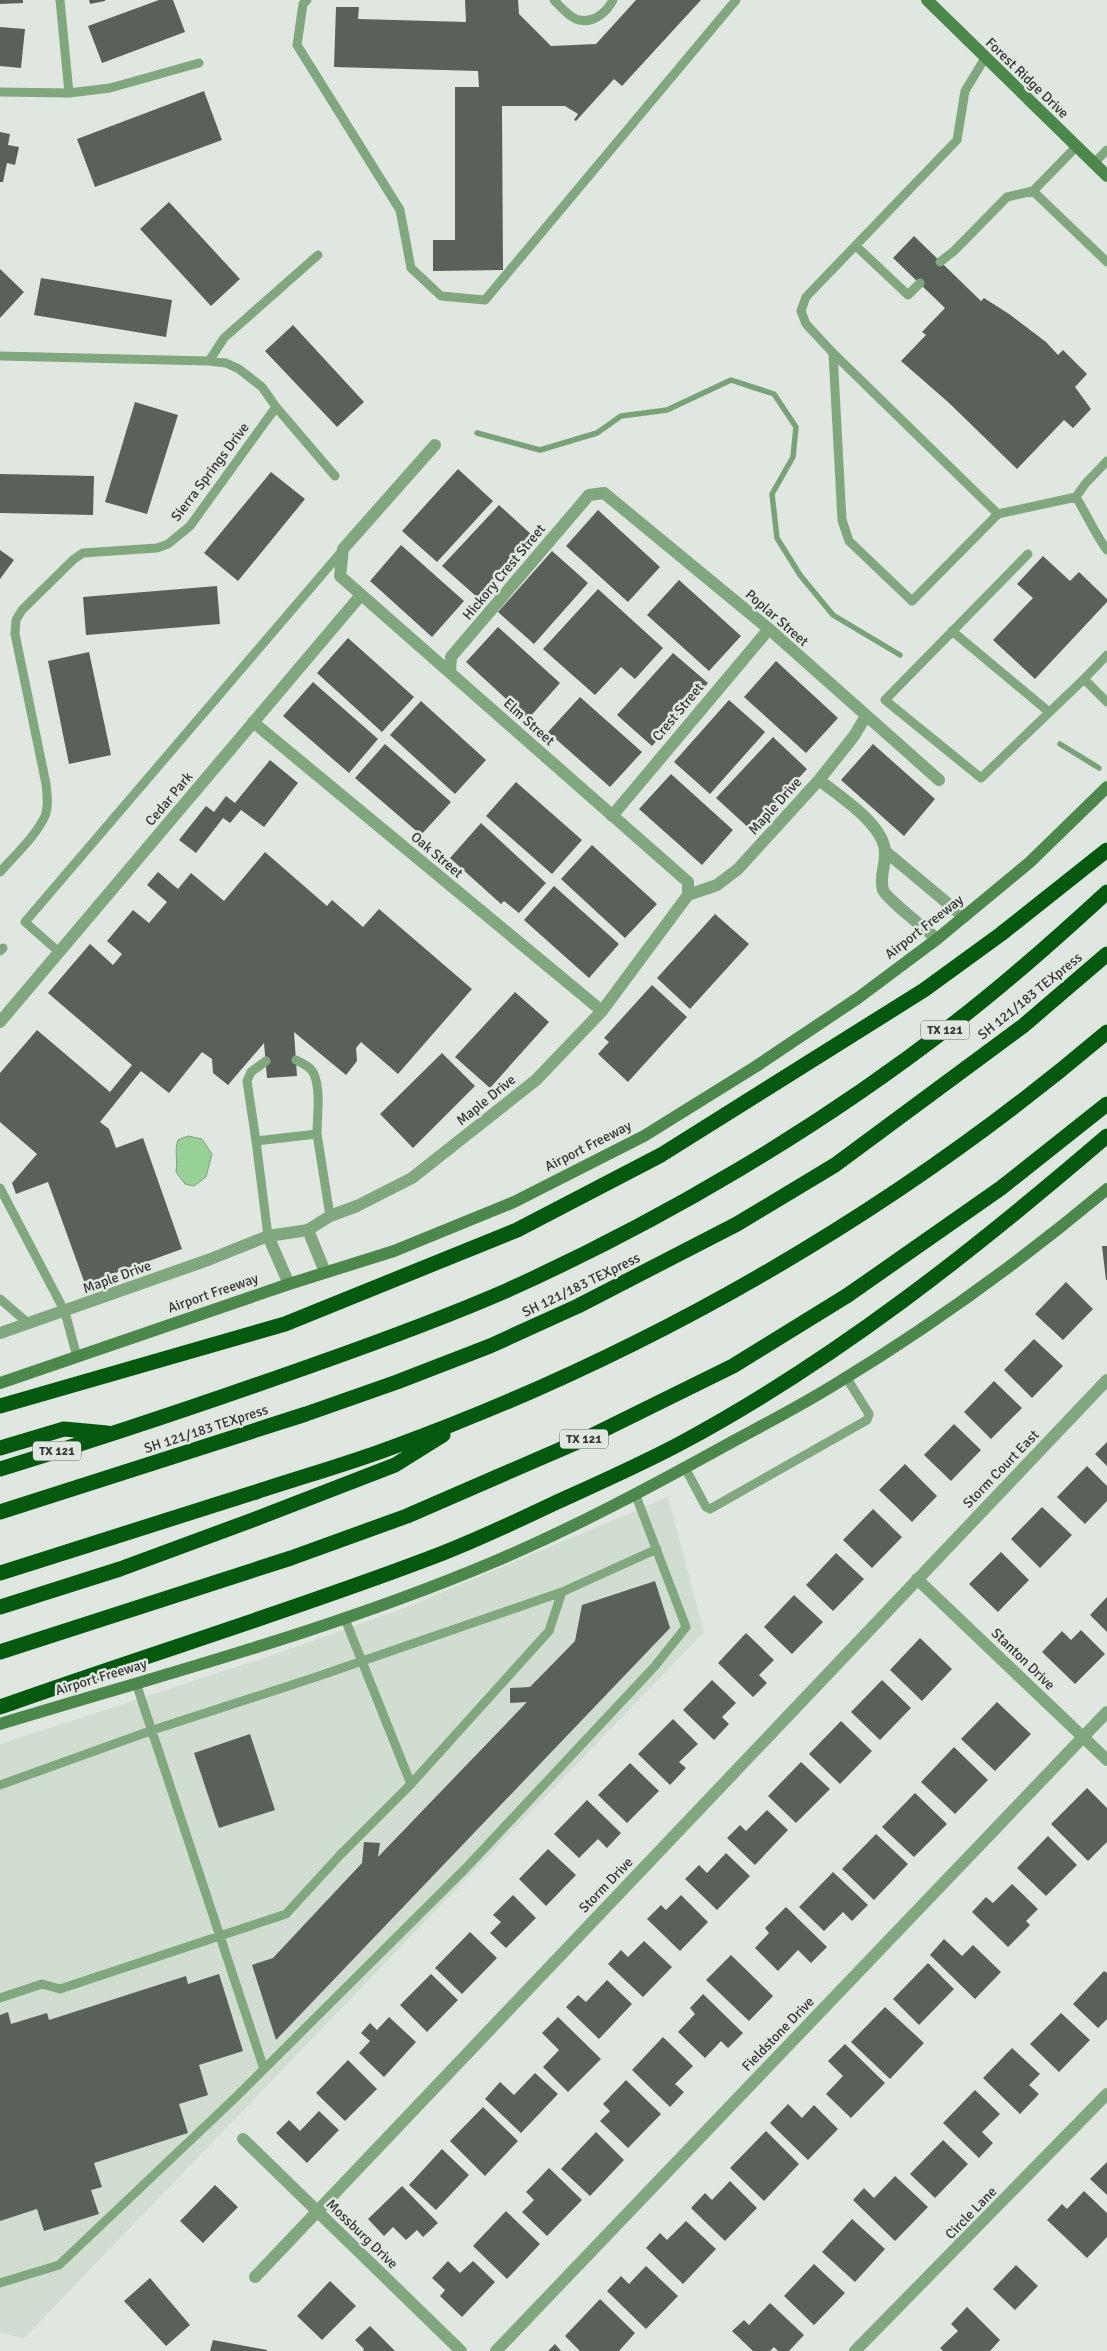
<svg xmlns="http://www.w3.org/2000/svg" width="1107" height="2351" viewBox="0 0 1107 2351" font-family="Signika,sans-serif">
	<rect width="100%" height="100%" fill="#e0e7e0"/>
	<path fill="#d1ddd1" d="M668,1497l36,135 -680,706 -24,-5v-589l267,-87 143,-51z"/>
	<path fill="#98d196" stroke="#7aa279" d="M188,1136l14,3 10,15 -6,23 -12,9 -9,-2 -9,-12c2,-12 -2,-22 2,-32z"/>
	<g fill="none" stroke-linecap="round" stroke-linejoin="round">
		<path stroke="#7aa279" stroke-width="5.5" d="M477,433l63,17 57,-17 24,-17 46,-6 64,-30 43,14 22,33 -3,30 -21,37 5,44 23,37 33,40 67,40
			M1060,744l39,24"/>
	</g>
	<path fill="#5a605a" d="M0,0h23v3l-23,1z
		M89,0h16v1l-15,3z
		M159,0h14l12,32 -83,31 -14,-37z
		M465,0h53l1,14 32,32 45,-2 40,-44h65l-79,86 -8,-7 -38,42 -2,-1 4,-6 -13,-8h-63l1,164 -70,1v-31h22v-153h24l-1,-16 -144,-4 2,-60h23l-1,12 108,3z
		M0,27l25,2 -4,39 -21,-2z
		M204,91l18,49 -127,47 -18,-48z
		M0,132l10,2 -2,11 11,2 -4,18 -8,-2 -4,19h-3z
		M169,202l71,77 -29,27 -71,-77z
		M914,236l67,65 3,-3 25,16 37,28 12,13 5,-5 24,24 -12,13 16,22 -18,19 -9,-8 -47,49 -69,-67 -47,-41 25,-26 -4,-3 23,-24 -52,-50z
		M0,269l24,23 -24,26z
		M41,278l131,22 -6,37 -132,-22z
		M293,325l71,77 -27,25 -72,-76z
		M135,402l43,13 -31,99 -42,-12z
		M458,469l35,32 -56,61 -35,-31z
		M271,472l34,27 -67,82 -34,-28z
		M0,474l94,2 -1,39 -93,-2z
		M499,505l34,31 -56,61 -35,-31z
		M598,510l62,57 -32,35 -62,-56z
		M401,545l63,56 -32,36 -62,-56z
		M0,550l14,10 -14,19z
		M552,551l36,32 -54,61 -36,-32z
		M1043,556l27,25 9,-9 28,27v3l-72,77 -42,-39 40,-42 -16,-14z
		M679,580l62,56 -32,35 -62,-56z
		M217,586l3,38 -134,11 -3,-38z
		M598,589l65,59 -28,31 -14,-12 -26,28 -52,-46z
		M498,627l62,56 -32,36 -62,-57z
		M348,638l66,59 -32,35 -65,-59z
		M89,652l22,103 -42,9 -21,-103z
		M673,653l35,30 -56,63 -35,-31z
		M776,661l62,57 -32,35 -62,-56z
		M313,682l65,57 -29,34 -66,-57z
		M580,697l62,55 -32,35 -62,-55z
		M729,700l36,32 -55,62 -36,-32z
		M421,701l65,59 -31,34 -65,-59z
		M773,737l34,32 -56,61 -35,-32z
		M385,744l66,58 -30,33 -66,-57z
		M873,744l62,55 -31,37 -63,-56z
		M270,760l28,23 -34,44 -23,-17 -11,13 -7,-5 -27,35 -17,-13 27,-34 8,6 12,-16 9,7z
		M671,774l62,56 -31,35 -63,-56z
		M516,782l66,58 -30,34 -66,-58z
		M481,823l65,60 -27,30 -15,-12 -3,3 -51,-46z
		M592,845l65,59 -32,34 -64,-59z
		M265,852l62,54 5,-6 31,27 16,-18 93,80 -74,85 -37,-32 -5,6 1,13 -11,14 -52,-43 3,44 -30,2 -3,-35 -36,42 -15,-12 -1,-14 -10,-7 -33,41 -28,-22 -41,51 9,7 7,19 27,-10 39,111 -97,35 -37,-102 -32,12 -4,-11 25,-29 -37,-32v-49l37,-43 73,62 22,-27 -84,-72 42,-49 23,21 9,-11 -15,-13 26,-31 16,13 18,-21 -20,-17 11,-13 20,17 13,-16 33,28z
		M554,886l65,58 -30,34 -65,-58z
		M715,914l34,30 -59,65 -33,-31z
		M652,985l35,32 -59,65 -30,-28 11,-12 -5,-4z
		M515,992l34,30 -59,66 -35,-31z
		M442,1053l33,33 -62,62 -33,-34z
		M1102,1246h5v34h-1z
		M1066,1282l27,27 -30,31 -28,-26z
		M1034,1339l29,27 -31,32 -28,-28z
		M994,1381l28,27 -31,31 -27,-27z
		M954,1424l27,26 -30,31 -27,-26z
		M1107,1442v24l-12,-12z
		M905,1464l32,32 -25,26 -33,-32z
		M1087,1466l20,20v15l-22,23 -28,-27z
		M1042,1507l30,28 -32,33 -29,-29z
		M873,1509l29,28 -30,31 -29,-28z
		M1001,1552l28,28 -31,32 -29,-28z
		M836,1553l28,26 -31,32 -27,-26z
		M655,1581l15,47 -394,412 -24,-75 21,-7 89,-95 2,-21 16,1 -2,14 149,-155 -17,1v-15l20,-1 45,-46 7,-36z
		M794,1595l29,27 -31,32 -28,-27z
		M1107,1597v35l-17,-17z
		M1081,1630l24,24 -30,30 -33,-32 20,-21 9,9z
		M746,1633l28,27 -15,15 8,8 -14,14 -35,-34z
		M920,1638l32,31 -30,32 -32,-31z
		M712,1680l24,23 -14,14 7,7 -15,16 -31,-30z
		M882,1680l29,28 -31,32 -29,-28z
		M997,1702l34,32 -36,37 -34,-32z
		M673,1719l25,25 -19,18 7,6 -16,17 -32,-31z
		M841,1721l31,30 -32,33 -31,-30z
		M250,1734l25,76 -56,18 -25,-75z
		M954,1747l34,33 -33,34 -34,-32z
		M801,1762l29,27 -34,34 -28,-27z
		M630,1763l29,28 -32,32 -29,-28z
		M1087,1788l20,20v34l-19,19 -37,-37z
		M915,1793l32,31 -33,33 -32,-30z
		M587,1800l34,33 -14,15 -9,-9 -19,19 -25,-24z
		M767,1810l21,20 -33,35 -28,-27 13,-13 6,6z
		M876,1834l32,30 -34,36 -32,-31z
		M1048,1836l29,29 -31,31 -29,-28z
		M548,1849l28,26 -30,31 -27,-27z
		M726,1853l24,23 -33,34 -32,-31 14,-14 8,8z
		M833,1872l35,33 -16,16 -9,-9 -19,19 -25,-24z
		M1012,1884l26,25 -12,12 4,4 -22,22 -36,-35 14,-15 7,6z
		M513,1895l23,23 -30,30 -16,-15 11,-11 -8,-7z
		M681,1895l27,27 -28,29 -33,-32 14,-14 5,5z
		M786,1907l41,40 -16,16 -13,-13 -20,21 -23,-23 14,-15 -4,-5z
		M470,1932l27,26 -35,36 -27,-26z
		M944,1939l18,17 11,-11 28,27 -26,27 -45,-44z
		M644,1941l28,26 -29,30 -35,-33 13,-14 7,7z
		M731,1955l42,41 -24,25 -43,-41z
		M928,1963l26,26 -35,36 -26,-26z
		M1104,1971l3,2v46l-9,9 -25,-24z
		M219,1974l24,77 -44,14 9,30 -29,9 9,29 -94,30 8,24 -11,3 8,24 -55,17 -7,-22 -37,12v-206l8,-3 3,12 36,-11 2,7 137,-44 2,8z
		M431,1974l27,26 -31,32 -27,-27z
		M607,1980l25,24 -33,35 -33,-32 12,-12 8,7z
		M703,1994l40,39 -15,15 -7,-7 -16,17 -27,-26 17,-18 -5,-6z
		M885,2007l39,36 -34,36 -39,-37z
		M1061,2013l29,27 -31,32 -29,-28z
		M389,2017l27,25 -32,35 -25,-24 11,-12 -9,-8 9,-10 7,7z
		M558,2017l43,42 -33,33 -25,-25 16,-17 -17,-17z
		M663,2037l30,29 -18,18 9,8 -14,15 -38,-37z
		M845,2044l40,39 -34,35 -25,-24 17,-18 -15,-15z
		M1012,2048l28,26 -11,11 10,9 -19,20 -37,-36z
		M348,2060l29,29 -32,32 -29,-28z
		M535,2073l23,21 -37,39 -36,-34 15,-17 14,13z
		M626,2080l35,34 -33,34 -28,-27 10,-10 -7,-7z
		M975,2090l25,24 -18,18 11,11 -14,15 -36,-35z
		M788,2104l14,14 12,-13 24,24 -30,31 -38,-37z
		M483,2107l35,34 -33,35 -35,-35z
		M319,2111l20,19 -32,33 -31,-30 13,-13 11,11z
		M766,2131l33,33 -35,37 -34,-33z
		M596,2132l28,28 -34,36 -29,-27z
		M943,2140l25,24 -33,34 -25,-24z
		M442,2149l27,26 -33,35 -27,-25z
		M1107,2162v33l-17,-16z
		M549,2168l33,32 -35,36 -25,-24 12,-12 -8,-8z
		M895,2176l33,31 -33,34 -42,-41 11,-12 10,10z
		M730,2181l27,27 -32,33 -34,-33 14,-15 7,7z
		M215,2185l23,22 -35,36 -23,-22z
		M402,2186l36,37 -15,14 -6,-7 -11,10 -13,-13 -9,9 -16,-17z
		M1084,2191l23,22v24l-20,21 -40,-38 15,-16 5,5z
		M506,2211l34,33 -33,35 -34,-33z
		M852,2219l33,30 -30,33 -33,-30z
		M686,2221l30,28 -33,35 -37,-36 14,-15 7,7z
		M448,2261l12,12 13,-12 22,21 -33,35 -22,-21 5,-6 -13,-12z
		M814,2264l31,29 -31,32 -30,-29z
		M1016,2265l22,21 -23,24 -22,-21z
		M646,2266l32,30 -32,33 -39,-38 14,-15 8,8z
		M150,2278l40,47 -24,21 -42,-45z
		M330,2281l26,25 -34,34 -25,-24z
		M600,2299l35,34 -16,18h-39l-15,-15z
		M770,2303l34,32 -15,16h-11l-4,-4 -4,4h-17l-21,-20 12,-11 5,5z
		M967,2307l33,33 -10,11h-47l-3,-3 18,-17 -7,-7z
		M370,2326l25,25h-32l1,-2 -9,-9z
		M213,2340l54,10v1h-57z
		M555,2344l6,7h-13z"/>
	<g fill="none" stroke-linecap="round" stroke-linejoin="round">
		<path stroke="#80a77e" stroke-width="9" d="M60,0l9,93
			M307,0l-4,4 -6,41 103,165 11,58 30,28 44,4 251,-300
			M554,0c6,6 14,16 22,19 16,6 30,-6 37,-19
			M985,58l-20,33 -8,49 -151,157 -5,14 5,13 27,29 165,161 78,-17
			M0,92l69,1 41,-5 89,-25
			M1077,146l-44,45 74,71
			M1094,163l13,-13
			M856,246l52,49 12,-12
			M940,262l14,-11 53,-54 26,-6
			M833,353l9,167 7,21 63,60 86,-87
			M0,356l209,5 17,2 13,6 23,18 14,20 59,69
			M209,361l15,-23 94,-83
			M1107,461l-22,23 -9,13c11,18 19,37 31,53
			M1028,554l-143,146 96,78 103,-99 23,23
			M952,631l97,81
			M1084,679l23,-24
			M0,872c15,-17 36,-36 45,-56 4,-10 2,-22 1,-32l-31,-150 1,-14 6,-10 52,-51 9,-6 74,-5 11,-4 22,-18 86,-119
			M0,951l3,-3
			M59,952l-34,-30 318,-372
			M296,1060c6,3 15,7 18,14 7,17 3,42 3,60
			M256,1141l-9,-60 4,-9 15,-11
			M0,1188l65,124 12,45
			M268,1236l-12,-95 61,-7 13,82
			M0,1299l29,25
			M685,1468l21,39 4,2 157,-89 2,-6 -23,-37
			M345,1619l66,165
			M136,1683l128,386
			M0,1785l153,-55 163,-53 246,-85
			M0,1998l42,-14 18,5 226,-75 55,-60 70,-70 138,-153 13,-39 95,-43
			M0,2283l59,-18 178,-169 228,-227 190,-203 31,-39 -50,-131"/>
		<path stroke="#80a77e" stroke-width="12" d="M435,445l-92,104 -3,27 348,306v13
			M450,672l1,-15 138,-162 15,-2 165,136 170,151
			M253,722l349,289
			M819,780c20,16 65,44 66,72 1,13 -6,24 -2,38 3,8 45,41 54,49
			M612,816l157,-187
			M885,851l79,66
			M0,1022l361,-427
			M308,1230l17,42
			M268,1236l21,48
			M0,1333l208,-73 60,-24 40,-6 22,-14 27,-10 55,-28 124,-98 66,-69 86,-116 29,-10 21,-16 81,-89 35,-44 12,-20
			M917,1579l190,181
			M243,2139l218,212
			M255,2277l852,-897
			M496,2351l611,-639
			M855,2351l252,-257"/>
		<path stroke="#4c884c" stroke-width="12" d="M927,0l180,176
			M0,1383l289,-99 105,-33 120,-49 130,-66 111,-69 103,-69 79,-59 93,-77 77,-75
			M0,1724c165,-50 332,-94 491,-161 83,-35 161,-77 239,-120 35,-19 70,-37 104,-58 96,-58 187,-124 273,-196"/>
		<path stroke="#04590f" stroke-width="15" d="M0,1406l285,-82 232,-94 144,-75 263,-165 77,-56 106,-84
			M0,1448l64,-19 43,4
			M0,1469c105,-32 209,-67 313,-104 65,-23 131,-47 195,-75 155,-70 311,-162 445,-266 54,-41 104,-86 154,-132
			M0,1512l306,-98 91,-32 93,-36 88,-40 159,-82 98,-59 188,-139 84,-72
			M0,1573c85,-27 171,-54 256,-81 45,-15 92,-28 137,-45 260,-95 503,-236 714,-415
			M0,1607l120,-38 130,-48 145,-56 48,-30
			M0,1652l291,-94 116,-42 182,-79 144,-71 115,-71 153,-107 106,-84
			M0,1707c143,-51 288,-95 430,-149 43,-16 85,-36 127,-56 42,-19 85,-38 126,-60 154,-83 291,-192 424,-306"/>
	</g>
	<g text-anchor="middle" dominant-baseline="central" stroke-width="5" stroke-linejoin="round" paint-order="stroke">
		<g fill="#e0e7e0" stroke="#686b68" stroke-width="1">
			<rect x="921" y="1020.5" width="48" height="19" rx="4"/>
			<rect x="560" y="1429.5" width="48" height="19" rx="4"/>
			<rect x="33" y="1441.5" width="48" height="19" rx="4"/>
		</g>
		<g font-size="12" font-weight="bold" fill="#343634">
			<text x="945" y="1030">TX 121</text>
			<text x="584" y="1439">TX 121</text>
			<text x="57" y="1451">TX 121</text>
		</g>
		<g font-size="14" fill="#343634" stroke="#e0e7e0">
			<text transform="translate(1027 78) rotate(44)">Forest Ridge Drive</text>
			<text transform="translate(210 472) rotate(-53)">Sierra Springs Drive</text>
			<text transform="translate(504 572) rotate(-50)">Hickory Crest Street</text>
			<text transform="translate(777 618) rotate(41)">Poplar Street</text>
			<text transform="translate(678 712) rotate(-50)">Crest Street</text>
			<text transform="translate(529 722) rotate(42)">Elm Street</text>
			<text transform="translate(169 799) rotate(-50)">Cedar Park</text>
			<text transform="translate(775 806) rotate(-48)">Maple Drive</text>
			<text transform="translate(437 855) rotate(40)">Oak Street</text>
			<text transform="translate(924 927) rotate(-38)">Airport Freeway</text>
			<text transform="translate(1030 996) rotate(-39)">SH 121/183 TEXpress</text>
			<text transform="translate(486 1100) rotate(-39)">Maple Drive</text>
			<text transform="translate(588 1146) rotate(-27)">Airport Freeway</text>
			<text transform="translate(117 1277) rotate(-20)">Maple Drive</text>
			<text transform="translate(581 1285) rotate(-26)">SH 121/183 TEXpress</text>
			<text transform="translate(213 1293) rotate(-19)">Airport Freeway</text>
			<text transform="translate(206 1429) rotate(-18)">SH 121/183 TEXpress</text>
			<text transform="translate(1001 1469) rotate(-46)">Storm Court East</text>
			<text transform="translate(1023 1659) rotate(44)">Stanton Drive</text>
			<text transform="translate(101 1677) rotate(-17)">Airport Freeway</text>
			<text transform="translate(606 1885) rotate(-46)">Storm Drive</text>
			<text transform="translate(778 2034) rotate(-46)">Fieldstone Drive</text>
			<text transform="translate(971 2213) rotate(-46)">Circle Lane</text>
			<text transform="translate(362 2234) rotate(44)">Mossburg Drive</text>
		</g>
	</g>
</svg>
